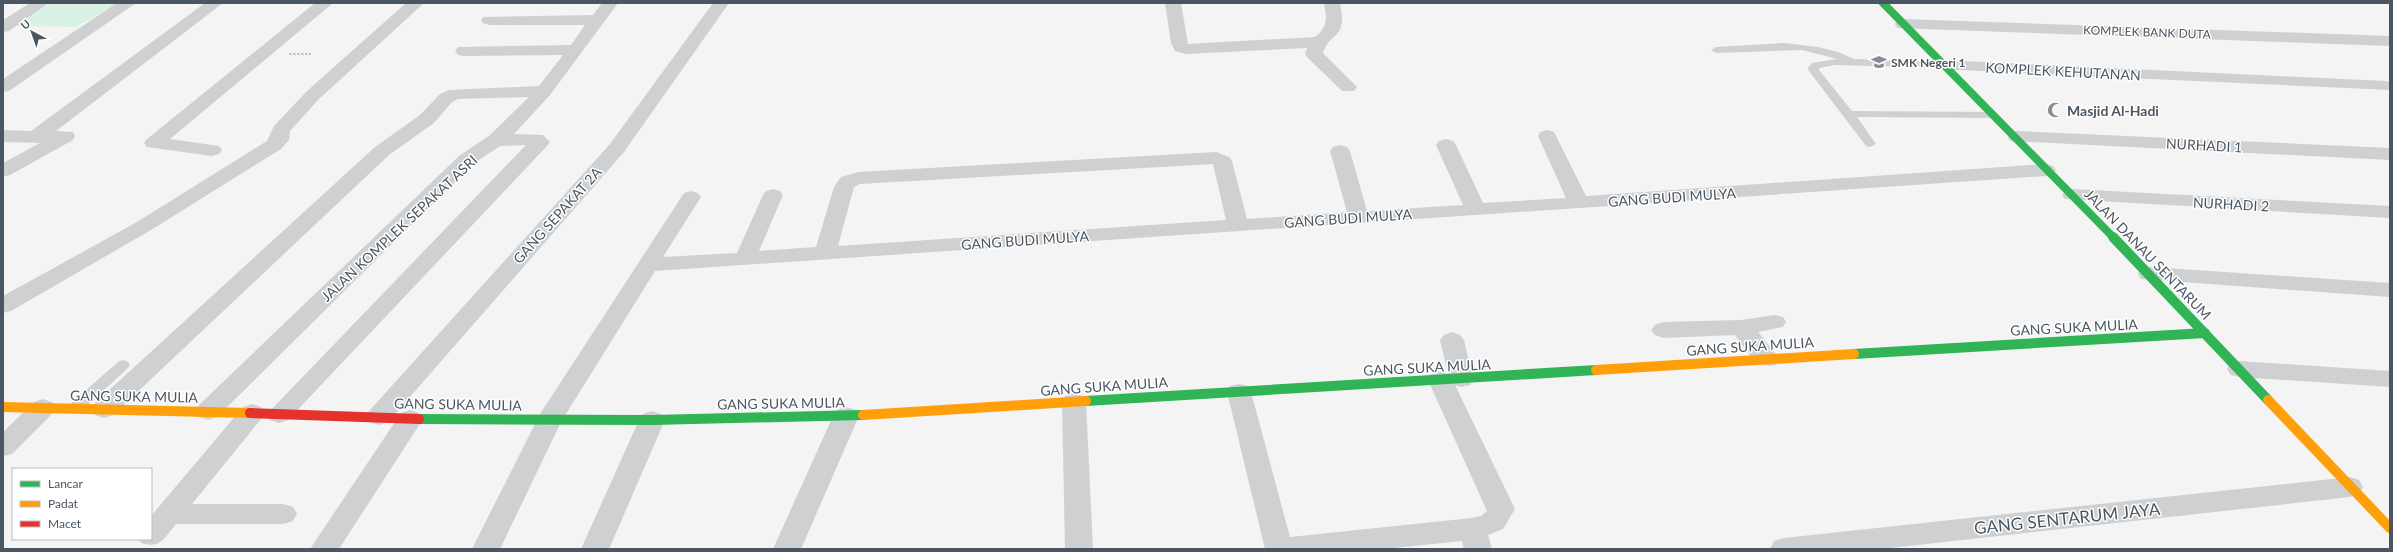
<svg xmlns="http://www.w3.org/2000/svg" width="2393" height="552" viewBox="0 0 2393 552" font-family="Lato,sans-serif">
	<rect width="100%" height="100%" fill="#f4f4f4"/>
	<path fill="#d9f2e3" d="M51,3h69l-45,24 -60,-1z"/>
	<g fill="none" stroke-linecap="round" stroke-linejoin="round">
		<path stroke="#bcc7c4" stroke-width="2" stroke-dasharray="2.5 1.5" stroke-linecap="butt" d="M289,54h22"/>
		<path fill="#ced0d2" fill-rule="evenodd" d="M1784,43l34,4 20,5 16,7 88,3 5,3 -5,3 -107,-3 -16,3v2l33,41 142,1 5,3 -5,3 -137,-1 19,27 -6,3 -4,-1 -57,-75 -1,-3 4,-5 25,-4 -35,-9 -86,3 -5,-3 5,-3z
			M123,360l5,2 2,3 -2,3 -49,45h-10l-2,-4 2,-4 49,-43z"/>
		<path fill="#ced0d2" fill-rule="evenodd" d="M30,3h19l-40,28 -6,1v-12z
			M117,3h19l-127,88 -6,1v-13z
			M205,3h18l-167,128 17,1 2,4 -2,4 -63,35 -7,2v-14l37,-20 -37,-1v-12l28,1z
			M315,3h18l-163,136 49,7 3,4 -3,4 -7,2 -65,-9 -3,-4 3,-4z
			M406,3h18l-105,96 -29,32 -1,9 -8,9 -130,81 -140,81 -8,2v-17l134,-74 130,-81 7,-15 33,-35z
			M602,3h16l-68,92 -36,39 29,1 7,7 -3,4 -259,274 -9,3 -9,-3 -3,-6 259,-269 -26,1 -27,18 -256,253 -9,3 -9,-3 -3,-6 3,-6 260,-249 31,-21 39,-38 -71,2 -6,3 -18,21 -45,32 -276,260 -9,3 -9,-3 -3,-6 3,-6 280,-256 45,-32 20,-21 9,-4 90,-4 24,-31 -99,1 -6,-1 -3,-4 3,-4 113,-2 14,-20h-96l-6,-2 -2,-3 2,-3 110,-2z
			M713,3h16l-105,149 -236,270 -9,3 -9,-3 -4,-6 4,-6 240,-266z
			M1165,3h16l7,41 127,-7c13,-10 12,-19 9,-34h16c8,38 -10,27 -17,50l34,34 -3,4h-12l-34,-33 -3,-4 2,-6 -121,6 -11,-3 -4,-8z
			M1903,19l487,17v10l-493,-18 -2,-4 2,-4z
			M1942,60l443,21 5,1v8l-454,-21 -3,-4 3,-4z
			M1547,130l7,2 32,64 460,-32 7,2 3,4 -3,4 -7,2 -1391,95 -94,151 -61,127h-28l68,-135 144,-221 7,-2 7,2 3,4 -38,60 74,-4 26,-58 3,-4 7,-2 7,2 3,4 -24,56 57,-4 18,-60 7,-10 18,-5 357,-20 13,5 3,4 15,58 100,-7 -17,-61 3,-4 7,-2 7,2 3,4 17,60 96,-6 -27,-60 3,-4 7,-2 7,2 3,4 27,58 83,-5 -28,-62 2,-4zM1213,164l13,56 -388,26 16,-59 6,-3z
			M2017,131l373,17v12l-380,-19 -2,-4 2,-4z
			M2072,189l318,17v12l-325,-19 -3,-4 3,-4z
			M2149,267l241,16v14l-249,-18 -3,-5 3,-5z
			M1775,315l8,2 3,5 -3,5 -25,5 22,27 -4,6c-20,5 -30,-16 -41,-30l-72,3 -8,-3 -4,-5 4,-5 8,-3 78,-2z
			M1452,332l8,3 4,5 9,39 -3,6 -9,2 -6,-2 60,124 -12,20 -15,6 4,14h-28l-2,-8 -78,8h-119l-38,-157 3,-6 9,-2 9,2 3,6 39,145 182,-19 9,-2 6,-5 -59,-131 3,-6 9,-2 8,2 -8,-34 4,-5z
			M2239,361l151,10v16l-151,-10 -8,-2 -4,-6 4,-6z
			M1074,393l9,3 3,6 7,147h-28l-3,-147 3,-6z
			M43,399l9,3 3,6 -3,6 -40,40 -9,2v-24l31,-30z
			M252,404l9,3 3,6 -3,6 -69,85h91l10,3 4,7 -4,7 -10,3h-107c-12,14 -15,25 -35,19l-2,-4h12v-23l92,-109z
			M846,407l9,3 4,6 -58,133h-28l60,-133 4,-6z
			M410,410l9,3 4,6 -84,130h-29l91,-136z
			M652,411l9,3 4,6 -56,129h-28l58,-129 4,-6z
			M2350,477l9,3 4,7 -4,7 -9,3 -468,52h-112l4,-8 10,-3z"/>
		<path stroke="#30b455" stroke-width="8" d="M1883,3l231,235"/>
		<path stroke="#30b455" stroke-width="10" d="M2113,237l155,163
			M1854,354l351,-21
			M1086,401l510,-31
			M419,419l233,1 211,-5"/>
		<path stroke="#ff9f0a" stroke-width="10" d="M1596,370l258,-16
			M2268,400l122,128
			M3,407l247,6
			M863,415l223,-14"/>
		<path stroke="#e5322d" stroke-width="10" d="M250,413l169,6"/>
	</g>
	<defs>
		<g id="school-bare" transform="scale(1.2)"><path d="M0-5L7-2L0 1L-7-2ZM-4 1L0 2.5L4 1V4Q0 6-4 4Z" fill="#868d94" stroke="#fff" stroke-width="2.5" paint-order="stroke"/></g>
		<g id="mosque-bare" transform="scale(1.2)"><path d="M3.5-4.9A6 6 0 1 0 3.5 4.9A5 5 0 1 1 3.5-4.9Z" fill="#868d94" stroke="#fff" stroke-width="2.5" paint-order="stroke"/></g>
	</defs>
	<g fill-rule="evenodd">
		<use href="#school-bare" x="1879" y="62"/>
		<use href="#mosque-bare" x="2055" y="110"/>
	</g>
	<g text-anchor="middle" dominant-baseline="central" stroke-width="3" stroke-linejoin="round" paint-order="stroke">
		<g font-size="12" fill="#4a5661" stroke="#fff">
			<text transform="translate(2147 32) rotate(2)">KOMPLEK BANK DUTA</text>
		</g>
		<g font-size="12" font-weight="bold" fill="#4a5661" stroke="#fff" text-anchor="start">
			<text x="1891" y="62">SMK Negeri 1</text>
		</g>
		<g font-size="14" fill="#4a5661" stroke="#fff">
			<text transform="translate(2063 71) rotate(3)">KOMPLEK KEHUTANAN</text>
			<text transform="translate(2204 145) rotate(3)">NURHADI 1</text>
			<text transform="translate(1672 197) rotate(-4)">GANG BUDI MULYA</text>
			<text transform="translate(2231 204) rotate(3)">NURHADI 2</text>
			<text transform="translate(557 215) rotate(-48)">GANG SEPAKAT 2A</text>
			<text transform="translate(1348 218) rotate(-4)">GANG BUDI MULYA</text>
			<text transform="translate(399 228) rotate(-43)">JALAN KOMPLEK SEPAKAT ASRI</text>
			<text transform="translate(1025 240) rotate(-4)">GANG BUDI MULYA</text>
			<text transform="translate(2148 254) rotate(46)">JALAN DANAU SENTARUM</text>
			<text transform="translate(2074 327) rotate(-3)">GANG SUKA MULIA</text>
			<text transform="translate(1750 346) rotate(-4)">GANG SUKA MULIA</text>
			<text transform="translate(1427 367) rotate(-3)">GANG SUKA MULIA</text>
			<text transform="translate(1104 386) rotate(-4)">GANG SUKA MULIA</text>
			<text transform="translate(134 396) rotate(1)">GANG SUKA MULIA</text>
			<text transform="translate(781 403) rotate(-1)">GANG SUKA MULIA</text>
			<text transform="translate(458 404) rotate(1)">GANG SUKA MULIA</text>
		</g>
		<g font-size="14" font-weight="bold" fill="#4a5661" stroke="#fff" text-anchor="start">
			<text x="2067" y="110">Masjid Al-Hadi</text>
		</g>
		<g font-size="17" fill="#4a5661" stroke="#fff">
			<text transform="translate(2067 518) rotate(-6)">GANG SENTARUM JAYA</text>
		</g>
	</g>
	<rect width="2393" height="552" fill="none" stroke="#4a5661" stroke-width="8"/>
	<rect x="12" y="468" width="140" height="72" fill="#ffffff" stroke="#b7bbc0"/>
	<rect x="20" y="481" width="20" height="6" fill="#30b455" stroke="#b7bbc0"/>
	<text x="48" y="488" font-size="12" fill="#4a5661">Lancar</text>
	<rect x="20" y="501" width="20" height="6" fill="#ff9f0a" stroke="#b7bbc0"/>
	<text x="48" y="508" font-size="12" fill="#4a5661">Padat</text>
	<rect x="20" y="521" width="20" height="6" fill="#e5322d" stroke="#b7bbc0"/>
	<text x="48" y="528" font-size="12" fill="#4a5661">Macet</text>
	<g transform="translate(32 32) rotate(319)" stroke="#ffffff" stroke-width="3" paint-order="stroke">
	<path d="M0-3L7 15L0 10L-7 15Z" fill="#4a5661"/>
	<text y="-6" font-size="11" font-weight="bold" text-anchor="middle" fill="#4a5661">U</text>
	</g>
</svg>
